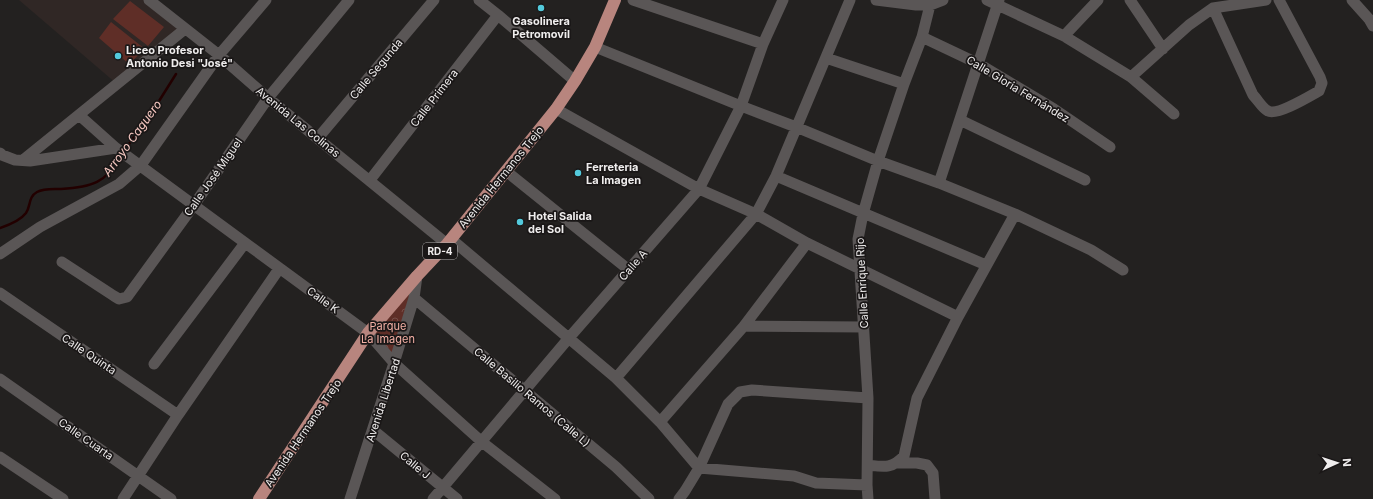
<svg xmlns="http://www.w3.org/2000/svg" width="1373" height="499" viewBox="0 0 1373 499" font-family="Inter,sans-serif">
	<defs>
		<pattern id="park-crowns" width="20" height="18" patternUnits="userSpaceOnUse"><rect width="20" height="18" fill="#5f2e27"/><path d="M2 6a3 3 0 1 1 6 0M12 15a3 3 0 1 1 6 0" fill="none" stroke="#764d47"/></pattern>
	</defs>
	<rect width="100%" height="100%" fill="#232120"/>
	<path fill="#302725" d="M19,0h131l35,29 -68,55z"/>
	<path fill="url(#park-crowns)" d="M417,276l-23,87 -26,-30z"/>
	<path fill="#5f2e27" d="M130,1l34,26 -16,19 -35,-27z
		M111,22l34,27 -16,15 -30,-26z"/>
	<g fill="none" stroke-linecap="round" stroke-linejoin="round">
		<path stroke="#200" stroke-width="2.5" d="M124,151l30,-42 22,-35
			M0,228c9,-3 20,-7 26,-15 5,-7 2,-16 11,-21 7,-4 17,-3 24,-3 31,-2 45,-6 60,-33"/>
		<path stroke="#5a5656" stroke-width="11" d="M149,0l70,55 49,43 179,146
			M479,0l19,15 77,66
			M633,0l130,44
			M876,0l40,5h14l13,-5
			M987,0l77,36 67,41 43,37
			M1130,0l33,49
			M1352,0l17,19 4,7
			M1213,8l40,87c5,5 9,13 15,16 9,5 42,-15 51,-20l3,-8 -2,-6 -41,-77
			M1064,36l34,-36
			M922,37l57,27 75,45 56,38
			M595,47l146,59 55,21 82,34 61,22 76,31 76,36 32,20
			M826,58l78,26
			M1131,77l58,-52 24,-17 53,-8
			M556,109l143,80 57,25 51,29 151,74
			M79,115l37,33 252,185 26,30 88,79 73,57
			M960,120l125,60
			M318,138l116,-138
			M0,153l2,2 13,5 15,1 86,-13
			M23,160l162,-131
			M506,171l123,99
			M776,176l210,89
			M370,180l128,-165
			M939,183l60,-183
			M451,239l165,139 44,44 39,46 95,8 22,7 51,2
			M0,254l40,-27 79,-43 22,-19 78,-110 47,-55
			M62,262l52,34 5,3 8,-2 67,-92 74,-107 81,-98
			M0,293l178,122
			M414,298l202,169 33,32
			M744,326l120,1
			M154,364l91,-121
			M616,378l140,-164 20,-38 74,-176
			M0,379l171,120
			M660,422l84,-96 63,-83
			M373,430l84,69
			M0,457l63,42
			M898,463h19l10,2 6,8 2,26
			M868,465c16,2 24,4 36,-9l13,-58 41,-81 57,-103
			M123,499l55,-84 101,-146
			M350,499l44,-136 20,-65 3,-22
			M433,499l135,-160 131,-150 42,-83 22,-62 20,-44
			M679,499l6,-8 14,-23 29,-64 12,-12 12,-2 116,8
			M868,499l-1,-14 1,-87 -10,-159 5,-25 15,-53 26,-77 18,-47 8,-32"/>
		<path stroke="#b8857e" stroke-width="12" d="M259,499l109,-166 49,-57 30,-32 109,-135 19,-28 20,-34 20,-47"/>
	</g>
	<g fill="#53cadc" stroke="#1a1717" stroke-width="1.5">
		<circle cx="541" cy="8" r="4"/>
		<circle cx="118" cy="56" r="4"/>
		<circle cx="578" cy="173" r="4"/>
		<circle cx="520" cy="222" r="4"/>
	</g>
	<g text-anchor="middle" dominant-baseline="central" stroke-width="3.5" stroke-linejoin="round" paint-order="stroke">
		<rect fill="#1a1717" stroke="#afadad" stroke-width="1" x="423" y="243" width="34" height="16" rx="3"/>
		<g font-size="10" font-weight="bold" fill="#efeded">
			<text x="440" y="251">RD-4</text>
		</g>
		<g font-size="11" font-weight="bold" fill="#efeded" stroke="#1a1717" text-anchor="start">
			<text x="541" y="21" text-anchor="middle">Gasolinera<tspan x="541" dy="13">Petromovil</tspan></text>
			<text x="126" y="50">Liceo Profesor<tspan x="126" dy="13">Antonio Desi "José"</tspan></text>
			<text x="586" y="167">Ferreteria<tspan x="586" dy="13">La Imagen</tspan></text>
			<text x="528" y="216">Hotel Salida<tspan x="528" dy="13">del Sol</tspan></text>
		</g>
		<g font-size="11" fill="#efeded" stroke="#1a1717">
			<text transform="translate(376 69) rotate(-50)">Calle Segunda</text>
			<text transform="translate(1018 89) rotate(31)">Calle Gloria Fernández</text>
			<text transform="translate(434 98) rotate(-52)">Calle Primera</text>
			<text transform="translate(298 122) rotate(39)">Avenida Las Colinas</text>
			<text transform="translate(213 177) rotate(-55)">Calle José Miguel</text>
			<text transform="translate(501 177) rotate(-51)">Avenida Hermanos Trejo</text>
			<text transform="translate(633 265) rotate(-49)">Calle A</text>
			<text transform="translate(862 283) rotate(-93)">Calle Enrique Rijo</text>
			<text transform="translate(323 300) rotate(36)">Calle K</text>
			<text transform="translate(89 354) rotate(34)">Calle Quinta</text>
			<text transform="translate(532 397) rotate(40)">Calle Basilio Ramos (Calle L)</text>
			<text transform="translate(383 400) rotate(-72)">Avenida Libertad</text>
			<text transform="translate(303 433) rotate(-56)">Avenida Hermanos Trejo</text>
			<text transform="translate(86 439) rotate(35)">Calle Cuarta</text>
			<text transform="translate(415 465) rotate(40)">Calle J</text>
		</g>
		<g font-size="11" fill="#f5b1a6" stroke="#1a1717">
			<text x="388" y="326">Parque<tspan x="388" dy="13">La Imagen</tspan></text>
		</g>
		<g font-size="12" font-style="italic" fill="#f9cac3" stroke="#1a1717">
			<text transform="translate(132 138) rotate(-54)">Arroyo Caguero</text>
		</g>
	</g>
	<g transform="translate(1337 463) rotate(87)" stroke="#1a1717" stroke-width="3" paint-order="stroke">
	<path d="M0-3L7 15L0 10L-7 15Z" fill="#efeded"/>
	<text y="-6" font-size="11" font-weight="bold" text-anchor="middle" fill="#efeded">N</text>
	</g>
</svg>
